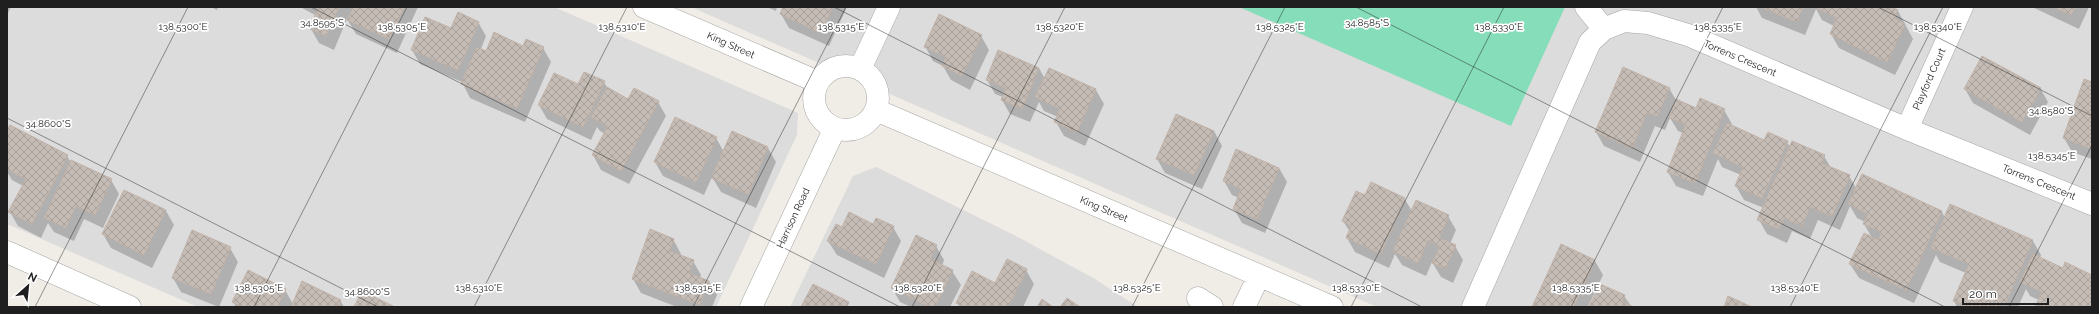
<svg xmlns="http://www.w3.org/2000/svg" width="2099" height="314" viewBox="0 0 2099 314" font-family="Raleway,sans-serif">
	<defs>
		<pattern id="building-cross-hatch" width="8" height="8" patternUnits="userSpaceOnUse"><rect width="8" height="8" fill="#c4bcb5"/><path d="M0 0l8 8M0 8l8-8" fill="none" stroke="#a8a19b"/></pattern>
	</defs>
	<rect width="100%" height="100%" fill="#f0ece6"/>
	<path fill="#dddcdc" d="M7,7h547l244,106 -1,22 -81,172h-518l-191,-83z
		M691,7h1401v300h-715z
		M876,167l138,68 81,44 43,28h-348l63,-131z"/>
	<path fill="#85ddb9" d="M1239,7h326l-54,119z"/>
	<path fill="#0003" d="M7,7h4l-4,8z
		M211,7h7l-1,3z
		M300,7h118l-21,46 -41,-19 -9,-15 -13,31 -15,-7 -8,-14 6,-13z
		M767,7h10l-1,4z
		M784,7h63l-18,39 -40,-18 -8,-14z
		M1756,7h134l8,4 15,28 -18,36 -56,-27 -8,-14 3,-8 -12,-6 -6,-11 -11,26 -43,-17z
		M2032,7h57l-10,22z
		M478,22l8,14 -5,13 5,3 57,-4 8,14 -26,60 -55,-24 -8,-16 -42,-18 -8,-14 39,-21z
		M981,36l8,14 -19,40 -19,-10 -8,-14 -10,-5 -8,-15z
		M1039,68l6,11 4,-10 47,21 8,14 -19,42 -21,-10 -8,-14 2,-5 -14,-6 -5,-9 -9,20 -20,-8 -8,-14 1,-3 -8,-3 -8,-14z
		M604,82l4,7 21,11 29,2 8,14 -37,68 -28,-14 -8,-15 12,-21 -5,-3 -3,-4 -6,13 -44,-21 -8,-14 39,-19z
		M2092,83v76l-20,-7 -8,-14z
		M1669,88l7,12 21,9 27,1 8,14 -1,2 34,15 22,1 3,5 34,9 7,12 18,8 7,12 6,-12 80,36 3,6 88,23 8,14 -1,3 23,11 29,8v30h-56l3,-7 -9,-4 -4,-7 -8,18h-61l-3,-6 12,-28 -26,-11 -4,-7 -22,48 -55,-25 -9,-14 22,-26 -8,-14 1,-2 -8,-4 -7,-12 -10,24 -22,-10 -8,19 -18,-8 -5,12 -20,-9 -8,-14 5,-12 -20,-8 -8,-14 5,-11 -19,-8 -4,-8 -15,37 -27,-10 -8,-14 15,-39 -5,-2 -8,-13 -5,12 -10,-4 -15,36 -36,-16 -8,-14z
		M2040,88l8,14 -18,33 -57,-32 -8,-14z
		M1214,131l8,15 -20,43 -37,-16 -8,-14z
		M7,132l60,24 3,5 41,19 8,14 -16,34 -19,-9 -10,22 -20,-9 -6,-9 -7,15 -23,-12 -8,-14 13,-26 -11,-6 -5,-8z
		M732,133l36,15 8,14 -20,46 -35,-16 -9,-15 -8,18 -41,-19 -8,-14 61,-24 8,14z
		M1279,168l8,14 -22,51 -23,-10 -8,-14 5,-11 -7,-3 -8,-14z
		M125,191l41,20 8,14 -22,43 -41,-20 -8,-14z
		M1366,196l38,2 8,13 36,5 8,14 -6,14 5,2 8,14 -10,23 -12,-6 -9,-15 -6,14 -24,-11 -7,-11 -6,14 -34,-16 -8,-14 3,-6 -7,-11z
		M874,226l19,1 8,14 -17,37 -47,-23 -9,-14 15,-13z
		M673,239l8,15 -1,2 13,5 8,14 -1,3 9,3 8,14 -5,12h-35l-36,-14 -8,-14z
		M936,246l8,14 -2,6 10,5 9,14 -11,22h-39l-11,-5 -8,-14z
		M1562,246l33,15 8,14 -15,32h-55z
		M230,248l8,14 -19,45 -38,-15 -8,-14z
		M1026,270l8,14 -11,23h-63l-3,-4z
		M285,290l8,14 47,-4 4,7h-108l-3,-5z
		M1624,296l8,11h-41z"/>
	<path fill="url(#building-cross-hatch)" stroke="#c1b2a8" d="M318,7h21l-13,29 -16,-7z
		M353,7h51l-15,32 -42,-19z
		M783,7h50l-12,26 -41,-19z
		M1761,7h42l-6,15z
		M1815,7h77l6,3 -4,8 11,6 -18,38 -57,-28 7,-16z
		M2053,7h22l-4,8z
		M458,12l21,10 -21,48 -47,-20 14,-33 26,11z
		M939,14l43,21 -20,41 -20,-10 4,-9 -22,-10z
		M494,32l29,14 3,-7 18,8 -27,61 -56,-24 16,-37 9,4z
		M998,50l41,18 -17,41 -21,-9 5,-12 -20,-8z
		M1982,56l59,32 -19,34 -58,-33z
		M1623,67l47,21 -13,28 -10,-4 -15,36 -37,-16z
		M1049,68l47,21 -19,43 -23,-10 6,-13 -25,-12z
		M584,72l21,9 -22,46 -45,-22 16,-32 24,11z
		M2084,79l8,3v67l-29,-11z
		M607,87l21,12 6,-11 25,13 -38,70 -29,-16 16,-29 -17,-9z
		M1700,98l25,11 -30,74 -28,-11 19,-48 -17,-6 7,-19 20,9z
		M1176,114l38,17 -20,44 -38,-16z
		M675,117l42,20 -21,45 -42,-20z
		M1727,123l37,17 4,-8 20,9 -26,57 -27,-12 8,-19 -30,-14z
		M10,125l58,30 -36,69 -24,-12 18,-33 -19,-10v-12l3,-7 -3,-2v-18z
		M732,131l36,16 -20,47 -37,-16z
		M1792,141l33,14 -4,8 29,12 -18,41 -22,-9 -8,19 -18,-8 -5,11 -22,-9z
		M1236,149l43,19 -22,51 -24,-10 8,-20 -18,-8z
		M71,160l41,19 -17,36 -19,-9 -10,22 -22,-10z
		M1862,174l80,37 -36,79 -57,-26 15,-31 14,7 4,-8 -19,-8 5,-10 -20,-10z
		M1371,182l34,16 -24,56 -35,-16 5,-12 -9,-5 14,-30 9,4z
		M124,190l42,20 -22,45 -42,-21z
		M1416,200l33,15 -10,23 17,7 -11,24 -13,-6 8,-17 -12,-6 -10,23 -25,-12z
		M1950,204l83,36 -29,67h-37l-14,-6 16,-37 -38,-16z
		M849,212l24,12 3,-6 18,8 -18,38 -49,-23 9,-17 6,3z
		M650,229l24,10 -5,12 25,9 -5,13 20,8 -9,24 -68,-26z
		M192,230l39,17 -20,47 -39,-16z
		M916,235l21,10 -7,14 23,11 -18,37h-5l-39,-19z
		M1561,244l34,16 -21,47h-42z
		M2033,254l30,14 2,-6 27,13v32h-57l7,-15 -22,-10z
		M1007,259l20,10 -19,38h-43l-9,-4 16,-32 23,12z
		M248,270l38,19 -9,18h-35l-10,-5z
		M302,281l39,19 -3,7h-47z
		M813,284l36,18 -2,5h-46z
		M1600,284l25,11 -3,7 12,5h-45z
		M362,291l33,16h-41z
		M1728,296l24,11h-28z
		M1067,298l13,9h-20z
		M1042,299l11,8h-16z"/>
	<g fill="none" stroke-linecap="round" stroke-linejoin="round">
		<g stroke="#a6a6a6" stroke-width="23">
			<path id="minor" d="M644,7l174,75
				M1586,7l18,22
				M814 98a32 32 0 1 1 64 0a32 32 0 1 1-64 0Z
				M860,69l29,-62
				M876,110l456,197
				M1907,129l55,-122
				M7,252l123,55
				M1198,298l14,9
				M751,307l84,-179
				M1244,307l15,-31
				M1473,307l117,-265 14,-13 20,-8 24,2 40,12 219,94 185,75"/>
		</g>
		<use href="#minor" stroke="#fff" stroke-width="22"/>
	</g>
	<path fill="none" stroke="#1f1f1f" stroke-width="1" stroke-opacity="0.45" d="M311,7l589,300M834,7l588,300M1356,7l589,300M1878,7l214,109M7,118l371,189M35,307l153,-300M254,307l153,-300M474,307l153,-300M693,307l153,-300M912,307l153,-300M1132,307l153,-300M1351,307l153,-300M1571,307l152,-300M1790,307l153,-300M2009,307l83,-162"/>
	<g text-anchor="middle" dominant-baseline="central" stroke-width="3.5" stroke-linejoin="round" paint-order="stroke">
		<g font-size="10" fill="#1f1f1f" stroke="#fff">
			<text transform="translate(731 45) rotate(24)">King Street</text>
			<text transform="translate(1740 58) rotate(23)">Torrens Crescent</text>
			<text transform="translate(1929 79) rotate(-66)">Playford Court</text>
			<text transform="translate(2039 182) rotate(22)">Torrens Crescent</text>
			<text transform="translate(1104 209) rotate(23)">King Street</text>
			<text transform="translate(793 218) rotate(-65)">Harrison Road</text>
		</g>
	</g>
	<g font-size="10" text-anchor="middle" fill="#1f1f1f" stroke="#fff" stroke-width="3.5" stroke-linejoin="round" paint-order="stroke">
		<text x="322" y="26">34.8595°S</text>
		<text x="1367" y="26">34.8585°S</text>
		<text x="183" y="30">138.5300°E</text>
		<text x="402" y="30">138.5305°E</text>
		<text x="622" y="30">138.5310°E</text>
		<text x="841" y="30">138.5315°E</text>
		<text x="1060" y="30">138.5320°E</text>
		<text x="1280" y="30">138.5325°E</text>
		<text x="1499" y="30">138.5330°E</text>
		<text x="1718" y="30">138.5335°E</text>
		<text x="1938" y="30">138.5340°E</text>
		<text x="2051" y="114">34.8580°S</text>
		<text x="48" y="127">34.8600°S</text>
		<text x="2052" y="159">138.5345°E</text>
		<text x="259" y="291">138.5305°E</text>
		<text x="479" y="291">138.5310°E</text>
		<text x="698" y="291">138.5315°E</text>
		<text x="918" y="291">138.5320°E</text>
		<text x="1137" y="291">138.5325°E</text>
		<text x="1356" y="291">138.5330°E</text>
		<text x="1576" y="291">138.5335°E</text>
		<text x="1795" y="291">138.5340°E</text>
		<text x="367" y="295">34.8600°S</text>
	</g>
	<rect width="2099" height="314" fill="none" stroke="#1f1f1f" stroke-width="16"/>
	<g transform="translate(28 286) rotate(27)" stroke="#ffffff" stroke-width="3" paint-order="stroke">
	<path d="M0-3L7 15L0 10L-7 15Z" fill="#1f1f1f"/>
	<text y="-6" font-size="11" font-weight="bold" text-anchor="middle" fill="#1f1f1f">N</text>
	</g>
	<path d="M1963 298v6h85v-6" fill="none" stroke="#1f1f1f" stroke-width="2"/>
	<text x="1969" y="298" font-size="12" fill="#1f1f1f" stroke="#ffffff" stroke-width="3" paint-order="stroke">20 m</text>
</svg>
